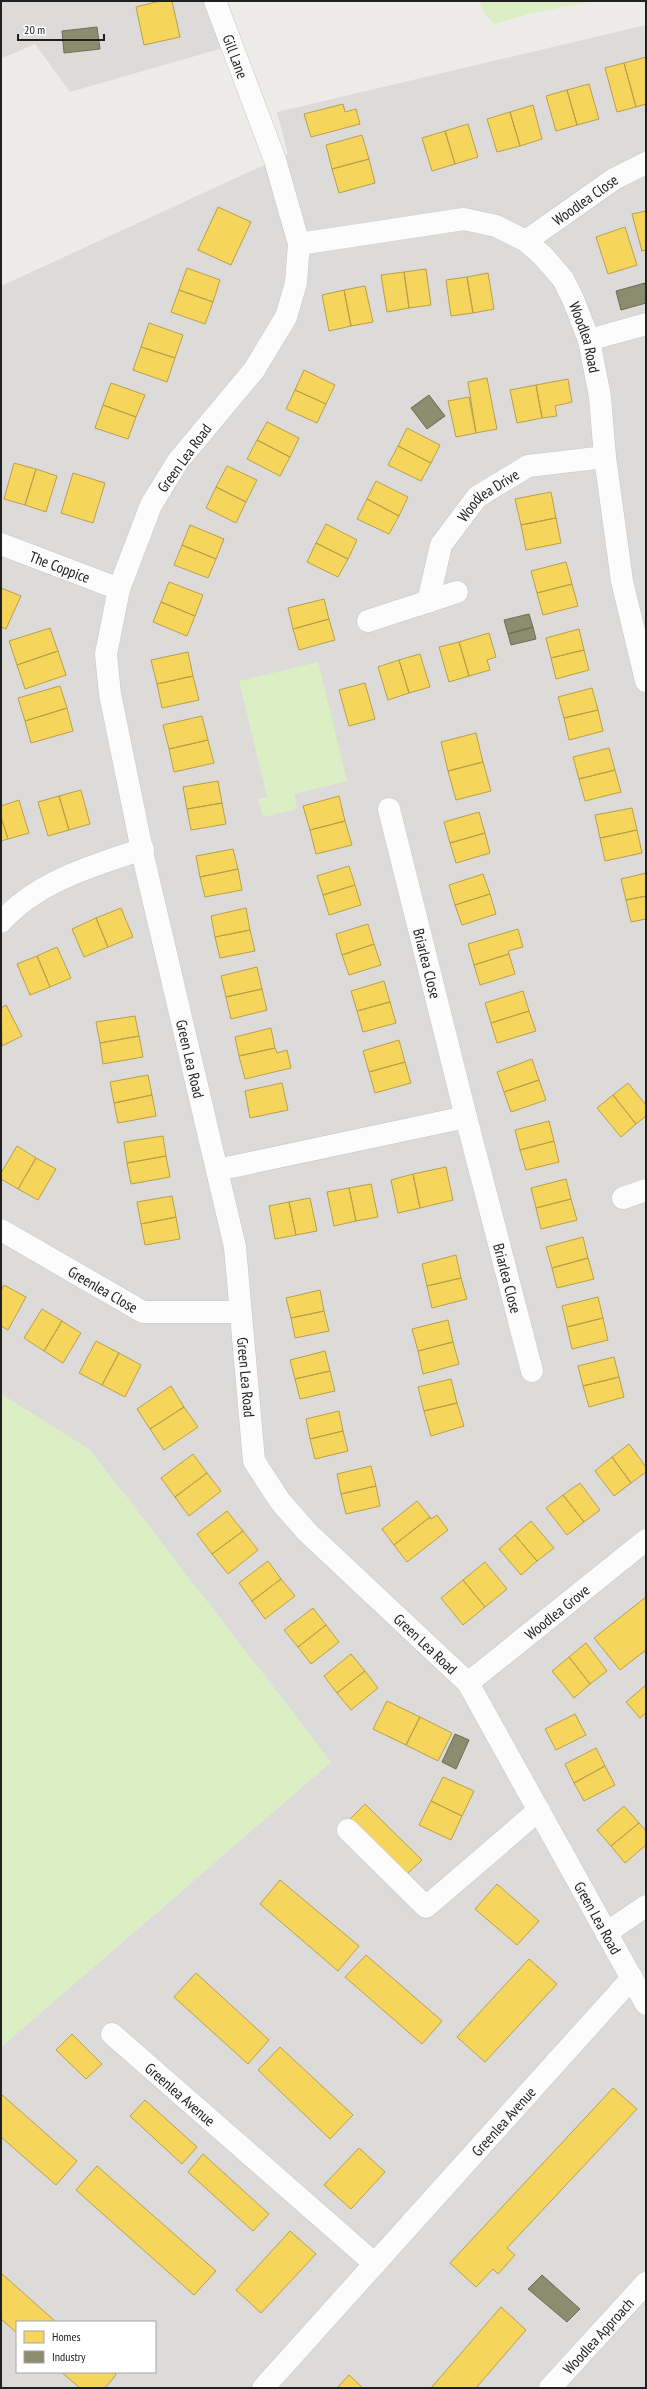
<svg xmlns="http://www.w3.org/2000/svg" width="647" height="2389" viewBox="0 0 647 2389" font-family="'PT Sans Narrow',sans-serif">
	<rect width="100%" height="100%" fill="#eeece8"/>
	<path fill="#dddbd9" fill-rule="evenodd" d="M1,1h214l15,45 -160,46 -35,-48 -34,15z
		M646,25v2363h-645v-341l330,-285 -241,-312 -89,-56v-1108l287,-132 -11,-42zM17,2322h138v50h-138z"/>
	<path fill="#dbeec4" d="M479,1h117l-64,12 -38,11 -11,-13z
		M318,662l29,119 -53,13 3,15 -34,8 -5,-18 9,-2 -28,-116z
		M1,1394l89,56 241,312 -330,285z"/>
	<path fill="#f6d55c" stroke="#b69f4a" d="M160,1h12l8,36 -36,8 -8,-38z
		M646,57v47l-10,3 -12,-44z
		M624,63l12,44 -19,5 -12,-44z
		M589,84l10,35 -22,6 -10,-35z
		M567,90l10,35 -21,6 -10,-35z
		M343,104l2,8 11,-3 4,15 -49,13 -7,-23z
		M533,105l9,34 -22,7 -10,-34z
		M510,112l10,34 -23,6 -10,-33z
		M468,124l10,33 -23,7 -10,-33z
		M445,131l10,33 -23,7 -10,-33z
		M362,135l7,24 -37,10 -6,-24z
		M369,159l6,24 -36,10 -7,-24z
		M218,207l33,15 -20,43 -33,-15z
		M646,211v39l-4,1 -10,-37z
		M625,227l12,38 -29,9 -12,-37z
		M187,268l33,12 -7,22 -34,-12z
		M426,269l5,36 -22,3 -5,-36z
		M404,272l5,36 -22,4 -6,-37z
		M488,273l6,36 -21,4 -6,-36z
		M467,277l6,36 -22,3 -5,-36z
		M365,286l8,36 -22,4 -7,-36z
		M179,290l34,12 -8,22 -34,-12z
		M344,290l7,36 -22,5 -7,-36z
		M149,323l34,12 -8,23 -34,-11z
		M141,347l34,11 -8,24 -34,-12z
		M304,370l31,15 -9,19 -31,-14z
		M487,378l10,51 -21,4 -8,-51z
		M568,379l4,23 -17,4 2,10 -15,2 -6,-33z
		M111,383l34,12 -9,22 -33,-12z
		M536,385l6,33 -25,5 -7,-33z
		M295,390l31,14 -9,19 -31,-14z
		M469,397l7,36 -20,4 -8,-36z
		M103,405l33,12 -8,22 -33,-11z
		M267,422l32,16 -9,19 -33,-17z
		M407,428l33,17 -9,18 -33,-17z
		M257,440l33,17 -10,19 -33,-17z
		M398,446l33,17 -10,18 -33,-16z
		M14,463l22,6 -11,36 -21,-6z
		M227,466l30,14 -11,22 -30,-15z
		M36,469l21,7 -11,36 -21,-7z
		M73,473l32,10 -12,40 -32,-10z
		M376,481l32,16 -9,19 -32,-17z
		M216,487l30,15 -10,21 -30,-15z
		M551,492l5,26 -35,7 -6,-26z
		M367,499l32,17 -10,18 -32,-15z
		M556,518l5,25 -35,7 -5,-25z
		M326,524l31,16 -9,19 -32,-16z
		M190,525l34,14 -8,20 -34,-14z
		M316,543l32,16 -10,18 -31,-15z
		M182,545l34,14 -8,19 -34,-13z
		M566,562l6,22 -35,9 -6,-22z
		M169,582l34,13 -8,21 -34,-14z
		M572,584l6,22 -35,9 -6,-22z
		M1,588l20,8 -15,33 -5,-2z
		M324,599l5,20 -36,10 -5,-21z
		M161,602l34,14 -8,20 -34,-14z
		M329,619l6,21 -36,10 -6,-21z
		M50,628l8,23 -41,14 -8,-24z
		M579,629l5,21 -33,8 -5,-20z
		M489,633l7,24 -9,3 3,10 -21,6 -10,-34z
		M459,642l10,34 -20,6 -10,-35z
		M584,650l5,20 -33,9 -5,-21z
		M58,651l8,24 -41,14 -8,-24z
		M188,652l5,24 -36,8 -6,-24z
		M420,654l10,33 -21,6 -10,-33z
		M399,660l10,33 -21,7 -10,-33z
		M193,676l6,24 -37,8 -5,-24z
		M365,683l10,36 -26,7 -10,-36z
		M60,686l7,22 -42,13 -7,-23z
		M592,688l6,22 -34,8 -6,-21z
		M67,708l6,23 -42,12 -6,-22z
		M598,710l5,21 -34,9 -5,-22z
		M202,716l6,24 -39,9 -6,-24z
		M476,733l7,29 -35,9 -7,-29z
		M208,740l6,23 -40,9 -5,-23z
		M609,748l6,22 -36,9 -6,-22z
		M483,762l8,29 -35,9 -8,-29z
		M615,770l6,22 -36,9 -6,-22z
		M218,781l4,22 -35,6 -4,-22z
		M81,790l9,34 -21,6 -10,-34z
		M59,796l10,34 -21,6 -10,-34z
		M339,796l6,25 -35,9 -7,-24z
		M19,800l10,33 -21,6 -7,-22v-11z
		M222,803l4,21 -35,6 -4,-21z
		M632,808l5,22 -37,8 -5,-23z
		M479,812l6,21 -35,10 -6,-21z
		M1,817l7,22 -7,2z
		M345,821l7,24 -36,9 -6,-24z
		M637,830l5,23 -37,8 -5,-23z
		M485,833l5,20 -34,10 -6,-20z
		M233,849l5,20 -38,8 -4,-21z
		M349,866l6,19 -32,10 -6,-19z
		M238,869l4,21 -37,7 -5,-20z
		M646,873v23l-20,4 -5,-21z
		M483,874l7,20 -35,11 -6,-20z
		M355,885l6,20 -32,10 -6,-20z
		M490,894l6,20 -34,11 -7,-20z
		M646,896v23l-15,3 -5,-22z
		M121,908l12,29 -25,10 -12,-29z
		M246,908l4,22 -35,7 -4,-21z
		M96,918l12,29 -24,10 -12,-28z
		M368,924l6,20 -32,11 -6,-21z
		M518,929l5,18 -15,4 1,3 -35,11 -6,-21z
		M250,930l5,21 -35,7 -5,-21z
		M374,944l7,21 -32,10 -7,-20z
		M57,947l14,31 -21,9 -13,-31z
		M509,954l6,20 -35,11 -6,-20z
		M37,956l13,31 -20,8 -13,-31z
		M257,967l5,22 -36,8 -5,-21z
		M384,981l6,21 -33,9 -6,-20z
		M262,989l5,21 -36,9 -5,-22z
		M523,991l6,20 -38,12 -6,-20z
		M390,1002l6,21 -33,9 -6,-21z
		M6,1005l16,31 -20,10 -1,-38z
		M529,1011l7,20 -39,12 -6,-20z
		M135,1016l4,20 -39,7 -4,-21z
		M271,1028l4,20 -36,8 -4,-19z
		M139,1036l4,21 -40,7 -3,-21z
		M399,1040l6,22 -36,10 -6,-21z
		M275,1048l2,5 10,-3 4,18 -46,11 -6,-23z
		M532,1059l7,21 -35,12 -7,-20z
		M405,1062l6,21 -36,10 -6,-21z
		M148,1075l4,20 -38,8 -4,-21z
		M539,1080l7,20 -35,12 -7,-20z
		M282,1083l6,27 -38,8 -5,-27z
		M628,1083l18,22v11l-10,8 -23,-29z
		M152,1095l4,21 -38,7 -4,-20z
		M613,1095l23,29 -15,13 -24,-29z
		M549,1121l5,20 -34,9 -5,-20z
		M163,1136l3,20 -39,7 -3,-21z
		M554,1141l5,21 -33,8 -6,-20z
		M17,1146l19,12 -18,31 -17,-10v-6z
		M166,1156l4,21 -39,7 -4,-21z
		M36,1158l20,11 -18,31 -20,-11z
		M446,1167l7,33 -33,8 -7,-34z
		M413,1174l7,34 -22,5 -7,-33z
		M566,1179l5,20 -35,9 -5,-20z
		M371,1184l7,33 -22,4 -7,-33z
		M349,1188l7,33 -22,5 -7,-34z
		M172,1196l4,21 -35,7 -4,-22z
		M310,1198l7,33 -21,4 -7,-33z
		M571,1199l6,21 -36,9 -5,-21z
		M289,1202l7,33 -21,4 -6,-33z
		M176,1217l4,22 -35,6 -4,-21z
		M583,1237l5,21 -36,10 -6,-21z
		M456,1255l5,23 -34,8 -5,-22z
		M588,1258l6,21 -37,9 -5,-20z
		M461,1278l6,21 -35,9 -5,-22z
		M4,1285l22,12 -18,33 -7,-4v-35z
		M320,1290l4,21 -33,7 -5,-20z
		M598,1297l5,21 -36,9 -5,-21z
		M42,1309l20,12 -18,30 -20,-13z
		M324,1311l5,20 -34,7 -4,-20z
		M603,1318l5,22 -36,9 -5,-22z
		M448,1320l5,22 -35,9 -6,-22z
		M62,1321l19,12 -18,30 -19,-12z
		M96,1341l23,12 -17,32 -23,-12z
		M453,1342l6,22 -36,10 -5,-23z
		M325,1351l5,20 -35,8 -5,-19z
		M119,1353l22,12 -16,32 -23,-12z
		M614,1357l5,20 -36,9 -5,-20z
		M330,1371l5,20 -35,8 -5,-20z
		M619,1377l5,20 -35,10 -6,-21z
		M451,1379l6,24 -33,8 -6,-24z
		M171,1386l13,21 -34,22 -13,-20z
		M457,1403l7,23 -33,10 -7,-25z
		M184,1407l14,20 -34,23 -14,-21z
		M339,1411l4,20 -33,8 -4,-20z
		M343,1431l5,20 -33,8 -5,-20z
		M629,1444l17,23v5l-15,11 -19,-26z
		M193,1454l14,19 -32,24 -14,-19z
		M612,1457l19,26 -17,13 -19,-25z
		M371,1466l5,20 -35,8 -4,-20z
		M207,1473l14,18 -32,25 -14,-19z
		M580,1483l20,27 -16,12 -21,-27z
		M376,1486l4,20 -34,8 -5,-20z
		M563,1495l21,27 -17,13 -21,-27z
		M417,1501l13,16 -36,28 -12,-16z
		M227,1511l16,20 -31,23 -15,-20z
		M437,1515l11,15 -41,32 -13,-17 36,-28 1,2z
		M531,1521l23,27 -17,13 -22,-26z
		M243,1531l15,19 -30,24 -16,-20z
		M515,1535l22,26 -16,14 -22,-26z
		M268,1561l13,18 -29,22 -13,-18z
		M485,1562l22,27 -22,18 -22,-27z
		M281,1579l14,17 -30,23 -13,-18z
		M463,1580l22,27 -22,18 -22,-27z
		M646,1597v53l-26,20 -26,-32z
		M313,1608l13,17 -28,22 -14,-17z
		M326,1625l13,17 -28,22 -13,-17z
		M586,1643l21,28 -17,13 -21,-27z
		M351,1654l14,17 -28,22 -13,-17z
		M569,1657l21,27 -16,14 -22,-27z
		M365,1671l13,17 -27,22 -14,-17z
		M646,1685v28l-6,5 -14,-16z
		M387,1701l33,16 -14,28 -33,-16z
		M575,1714l11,21 -30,15 -11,-21z
		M420,1717l32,16 -14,28 -32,-16z
		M596,1748l9,18 -31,17 -9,-19z
		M605,1766l10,19 -31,16 -10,-18z
		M443,1777l31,14 -12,25 -31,-15z
		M431,1801l31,15 -11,24 -32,-15z
		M365,1804l57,56 -16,15 -57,-55z
		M624,1806l15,17 -28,23 -14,-16z
		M639,1823l7,8v14l-21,18 -14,-17z
		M280,1880l79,66 -21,25 -78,-67z
		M497,1884l42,37 -22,24 -42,-36z
		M366,1955l76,66 -20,23 -77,-67z
		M529,1959l28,25 -72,78 -28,-25z
		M196,1973l73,67 -21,24 -74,-67z
		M72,2034l30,30 -16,15 -30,-29z
		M280,2047l73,68 -23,24 -72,-69z
		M613,2088l24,21 -130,139 8,7 -17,19 -5,-5 -17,18 -26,-24z
		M1,2094l76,67 -21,24 -55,-48z
		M145,2100l52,47 -15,17 -52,-48z
		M359,2148l26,24 -34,37 -27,-24z
		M203,2154l66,60 -16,17 -65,-59z
		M97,2166l119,105 -22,24 -118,-105z
		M290,2231l26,23 -55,59 -25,-23z
		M1,2273l55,49h-39v11l-16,-14z
		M501,2307l25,23 -50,58h-45z
		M61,2372h52l3,3 -11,13h-25z
		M349,2375l14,13h-26z"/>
	<path fill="#8c8c6e" stroke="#6c6c57" d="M97,27l3,22 -36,4 -2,-22z
		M645,283l1,20 -25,7 -5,-19z
		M429,395l16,21 -18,13 -16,-21z
		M529,614l4,13 -25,7 -4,-14z
		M533,627l3,12 -25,6 -3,-11z
		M455,1734l14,6 -13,29 -14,-7z
		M542,2275l38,34 -13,13 -39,-33z"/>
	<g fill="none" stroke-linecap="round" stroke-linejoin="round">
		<g stroke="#c7c6c4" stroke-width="23">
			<g id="minor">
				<path id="s1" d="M215,1l60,159 24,84 -3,39 -10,34 -32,53 -76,91 -27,44 -32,84 -13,65 4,40 34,166 91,387 19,214 26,40 27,31 161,151 178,321"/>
				<path id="s2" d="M526,241l88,-62 32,-16"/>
				<path id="s3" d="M299,244l165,-25 32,7 30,15 18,16 19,22 10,20 16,41 11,57 5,60 17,124 24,100"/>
				<path d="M589,340l57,-16"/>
				<path id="s4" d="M1,544l118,45"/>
				<path id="s5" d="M428,602l13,-57 36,-48 51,-31 77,-9"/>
				<path d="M368,621l89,-29"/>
				<path id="s6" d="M389,809l77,308 66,254"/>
				<path d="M1,922c37,-41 91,-56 142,-73"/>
				<path d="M217,1170l249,-53"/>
				<path d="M623,1198l23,-8"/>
				<path id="s7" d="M1,1230l142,82h97"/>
				<path id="s8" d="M468,1683l178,-143"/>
				<path d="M348,1830l78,77 113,-97"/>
				<path d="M606,1933l40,-27"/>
				<path id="s9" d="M112,2034l263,230"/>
				<path id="s10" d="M263,2388l369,-410"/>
				<path id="s11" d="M550,2388l96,-105"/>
			</g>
		</g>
		<use href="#minor" stroke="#fcfcfc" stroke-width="22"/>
	</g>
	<g text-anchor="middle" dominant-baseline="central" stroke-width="4" stroke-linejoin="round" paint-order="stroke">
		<g font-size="15" fill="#202020" stroke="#fff">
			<text stroke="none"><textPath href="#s1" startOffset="59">Gill Lane</textPath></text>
			<text stroke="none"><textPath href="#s2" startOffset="72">Woodlea Close</textPath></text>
			<text stroke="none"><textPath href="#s3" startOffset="349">Woodlea Road</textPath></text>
			<text transform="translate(184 458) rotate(-54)">Green Lea Road</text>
			<text stroke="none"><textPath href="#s5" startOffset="128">Woodlea Drive</textPath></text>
			<text stroke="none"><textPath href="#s4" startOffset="63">The Coppice</textPath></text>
			<text stroke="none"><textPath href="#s6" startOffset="159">Briarlea Close</textPath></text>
			<text stroke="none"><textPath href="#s1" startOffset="1134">Green Lea Road</textPath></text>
			<text stroke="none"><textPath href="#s6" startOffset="484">Briarlea Close</textPath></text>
			<text stroke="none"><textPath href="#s7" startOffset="118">Greenlea Close</textPath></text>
			<text stroke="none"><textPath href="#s1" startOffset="1458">Green Lea Road</textPath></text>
			<text stroke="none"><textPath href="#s8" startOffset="114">Woodlea Grove</textPath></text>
			<text stroke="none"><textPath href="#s1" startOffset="1794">Green Lea Road</textPath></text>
			<text stroke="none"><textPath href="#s1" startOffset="2120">Green Lea Road</textPath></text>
			<text stroke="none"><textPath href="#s9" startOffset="91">Greenlea Avenue</textPath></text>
			<text stroke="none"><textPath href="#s10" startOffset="359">Greenlea Avenue</textPath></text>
			<text stroke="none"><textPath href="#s11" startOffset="71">Woodlea Approach</textPath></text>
		</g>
	</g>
	<rect width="647" height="2389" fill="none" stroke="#202020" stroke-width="4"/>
	<rect x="16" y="2321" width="140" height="52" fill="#ffffff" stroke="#a6a6a6"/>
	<rect x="24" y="2331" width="20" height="12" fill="#f6d55c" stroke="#a6a6a6"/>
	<text x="52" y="2341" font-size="12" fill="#202020">Homes</text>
	<rect x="24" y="2351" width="20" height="12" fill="#8c8c6e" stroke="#a6a6a6"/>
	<text x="52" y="2361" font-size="12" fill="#202020">Industry</text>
	<path d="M18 34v6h86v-6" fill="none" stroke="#202020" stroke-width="2"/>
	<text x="24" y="34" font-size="12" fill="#202020" stroke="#ffffff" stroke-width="3" paint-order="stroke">20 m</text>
</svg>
